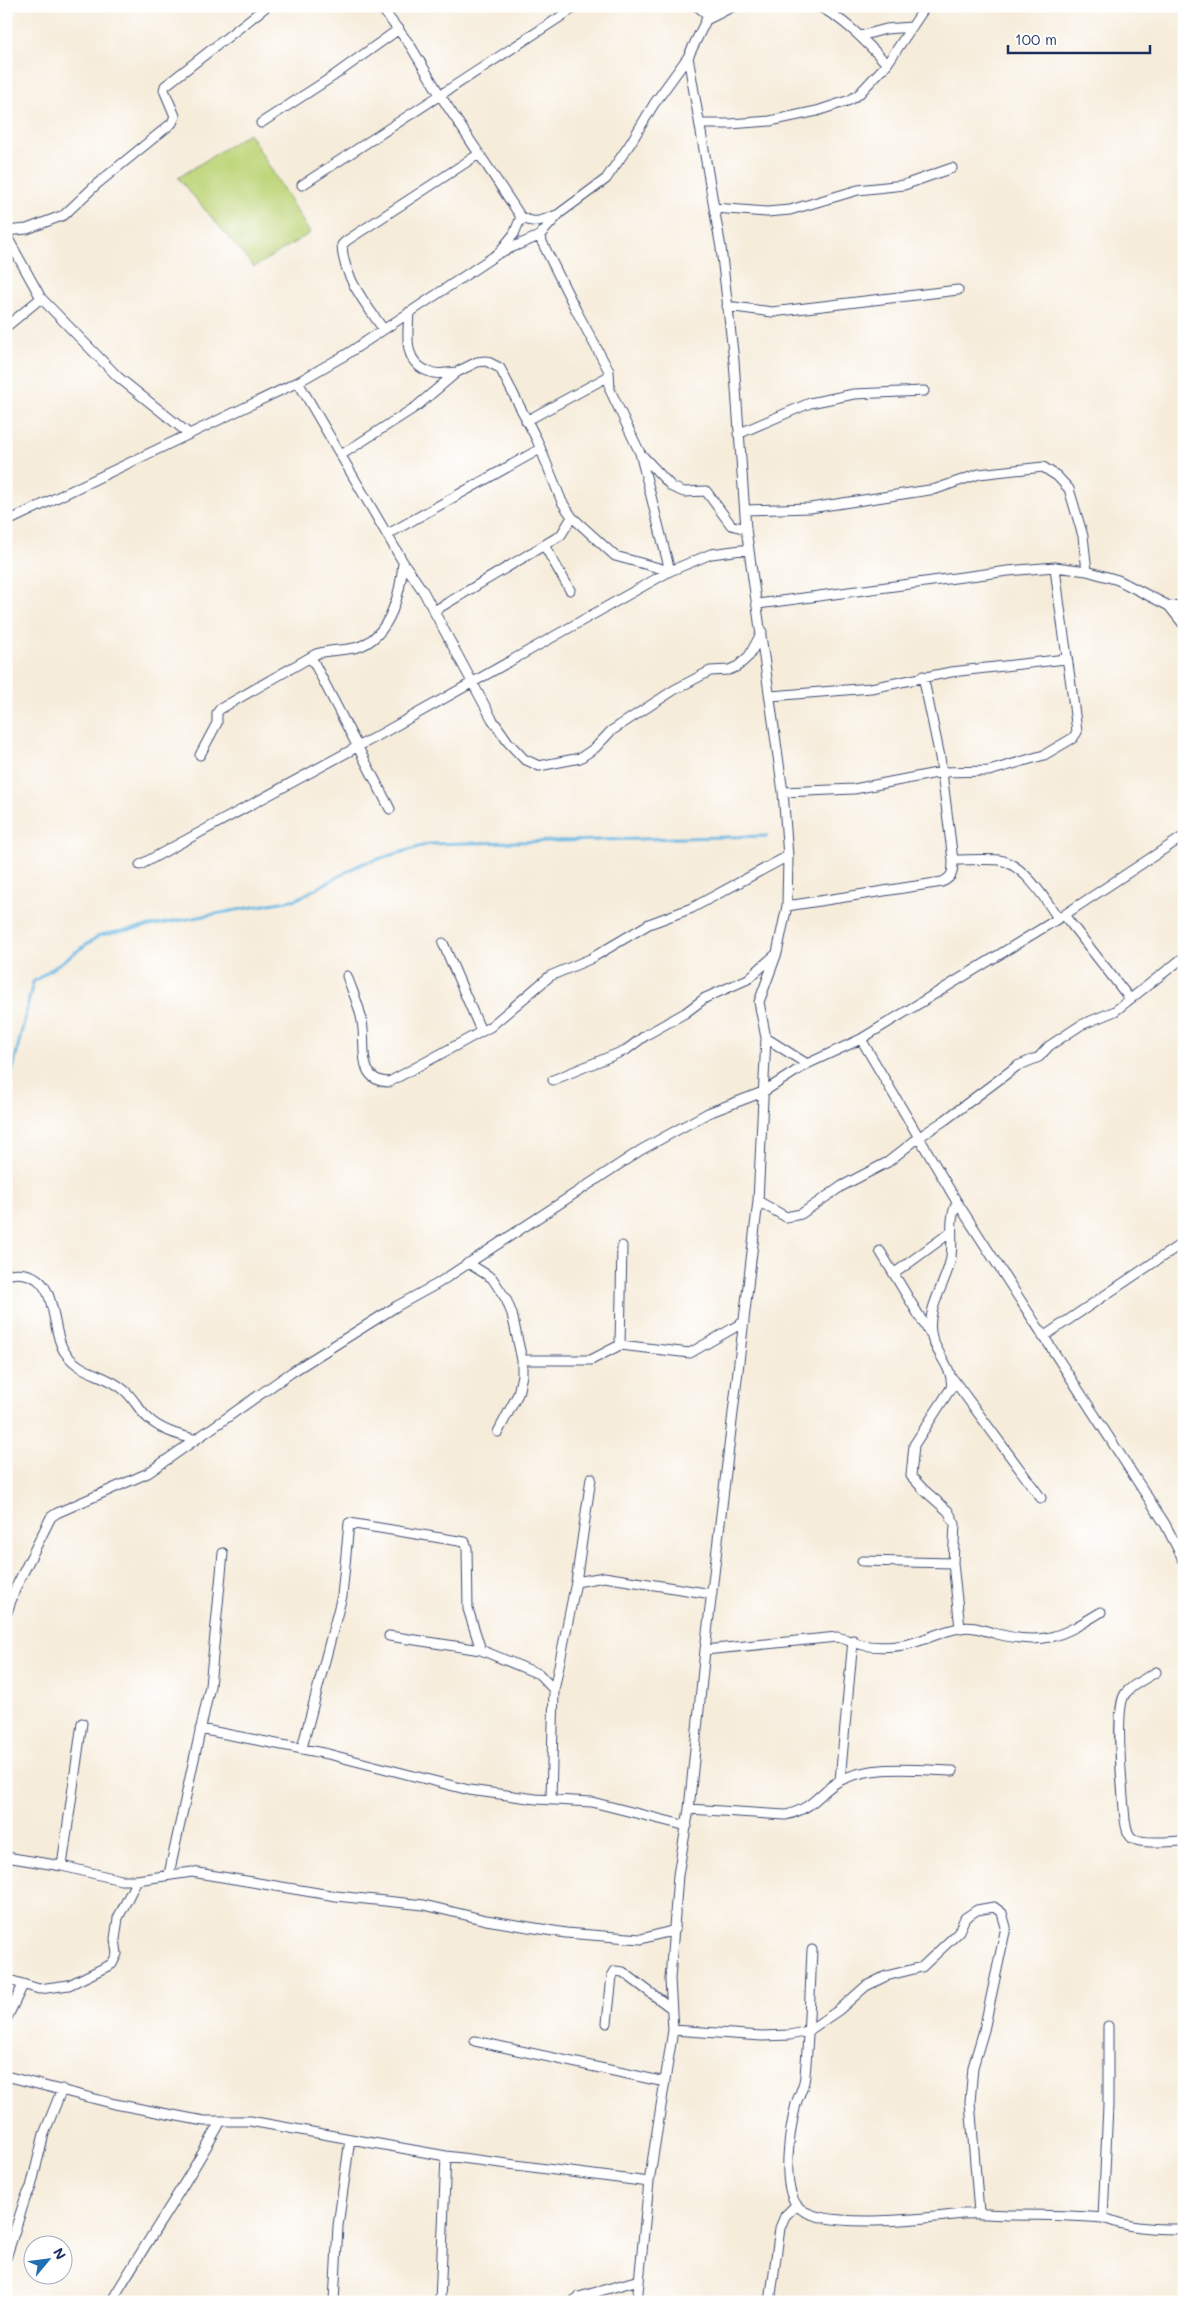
<svg xmlns="http://www.w3.org/2000/svg" width="1190" height="2308" viewBox="0 0 1190 2308" font-family="Mali,sans-serif">
	<rect width="100%" height="100%" fill="#fff"/>
	<filter id="ink" filterUnits="userSpaceOnUse"><feTurbulence type="fractalNoise" baseFrequency=".02" numOctaves="2"/><feDisplacementMap in="SourceGraphic" scale="10" xChannelSelector="R" yChannelSelector="G"/><feConvolveMatrix kernelMatrix="1 2 1 2 8 2 1 2 1" color-interpolation-filters="sRGB"/></filter>
	<filter id="wash" filterUnits="userSpaceOnUse"><feTurbulence type="fractalNoise" baseFrequency=".0096" numOctaves="4" result="noise"/><feDisplacementMap in="SourceGraphic" scale="20" xChannelSelector="R" yChannelSelector="G"/><feGaussianBlur stdDeviation="1.12" result="paint"/><feColorMatrix in="noise" values="0 0 0 0 0 0 0 0 0 0 0 0 0 0 0 0 0 1.4 0 .05"/><feComposite in="paint" operator="in"/></filter>
	<g filter="url(#wash)">
		<rect width="100%" height="100%" fill="#f6ecda"/>
		<path fill="#bed579" stroke="#6c826c" d="M249,133l61,100 -56,34 -76,-89z"/>
		<g fill="none" stroke-linecap="round" stroke-linejoin="round">
			<path stroke="#67b6e1" stroke-width="3" d="M6,1099l27,-117 67,-47 197,-36 64,-35 68,-20 338,-8"/>
		</g>
	</g>
	<g filter="url(#ink)">
		<g fill="none" stroke-linecap="round" stroke-linejoin="round">
			<g stroke="#3c4b71" stroke-width="11">
				<path id="street" d="M380,6l30,39 30,50 81,122c14,8 22,3 36,-2
					M697,6l11,9
					M818,6c27,13 49,37 69,58
					M706,20l28,-14
					M860,36l26,-7 25,-2
					M261,123l71,-46 67,-48
					M700,124h30l40,-3 47,-10 33,-11 9,-6 28,-30 39,-58
					M302,185l275,-179
					M714,208l53,4 23,-2 68,-20 46,-5 48,-17
					M6,231l21,-2 37,-14 33,-31 75,-61 3,-7 -11,-26 1,-4 102,-80
					M6,235l35,63 77,79 70,56
					M539,236l38,76 32,59 1,19 30,63 32,34 12,5 22,-1 25,34 15,4
					M501,250l13,-16 7,-17
					M727,306l45,6 186,-22
					M409,312c-1,22 -7,51 21,60 7,3 19,1 27,0
					M6,327l35,-29
					M383,329c-17,-25 -40,-52 -41,-84l4,-4 133,-87
					M298,382l105,180 20,29 69,128 16,23 16,17 15,7 41,-8 15,-10 16,-17 63,-41 36,-19 19,-1 9,-4 11,-10 13,-24
					M526,421l83,-45
					M738,434l72,-31 44,-9 70,-3
					M341,455l76,-49 40,-34 20,-10 9,-1 14,7 37,72 25,62 10,15 43,39 55,15 41,-17 38,-5
					M745,510l65,-2 126,-19 43,-15 64,-7 14,9 12,13 14,47 4,35
					M6,522l292,-140 49,-28 152,-101 40,-17 21,-23 46,-34 24,-35 24,-40 34,-47 25,-51
					M388,534l152,-85
					M544,545l26,45
					M758,604l250,-33 47,-4 32,4 31,9 51,26 15,19
					M1169,606l15,-1
					M434,611l127,-76 11,-18
					M311,657l79,152
					M771,696l100,-8 80,-16 115,-13
					M200,755l17,-32v-10l3,-4 96,-55c15,-5 29,-3 42,-7 33,-11 43,-56 45,-85
					M783,792l71,-3 88,-17 47,-1 55,-16 29,-17 4,-6c-6,-55 -16,-109 -22,-165
					M953,860c15,0 31,-1 46,0 24,3 47,40 59,58
					M140,865l241,-131 289,-163 -30,-118
					M787,906l155,-24c11,-5 11,-10 11,-22l-13,-103 -17,-81
					M1064,915l66,84
					M443,943l38,88
					M347,976c5,15 13,30 15,46 5,22 -7,59 27,60l101,-55 60,-51 40,-17 59,-35 43,-16 96,-52
					M766,1038l41,26
					M861,1039l96,163 208,322 19,37
					M553,1080l73,-30 20,-15 39,-22 20,-15 43,-19 27,-24
					M758,1201l28,16 15,-3 41,-28 46,-24 30,-24 27,-18 72,-54 22,-9 10,-11 32,-21 34,-14 69,-54
					M957,1202c-10,21 -2,39 -7,60 -5,22 -23,47 -19,70 2,20 24,36 20,56l-37,57 -3,31 13,14 24,21 7,13 -2,39 7,65
					M880,1251l49,81
					M468,1263l24,15 14,21 6,15 10,46v15l-4,19 -20,38
					M895,1273l56,-41
					M6,1276c5,-3 13,-3 19,-2 34,6 25,55 39,77 17,25 40,21 60,39 10,8 15,21 25,29 12,11 29,16 45,20
					M1043,1337l141,-95
					M620,1345l2,-99
					M522,1360h69l29,-15 70,8 54,-31
					M953,1379l88,119
					M862,1561l91,2
					M576,1582l15,-104
					M6,1615l10,-28 35,-70 6,-4 91,-40 144,-101 105,-66 40,-22 204,-134 67,-37 55,-21 44,-28 54,-25 203,-124 120,-79
					M389,1636l92,14 58,24 15,16
					M705,1650l132,-13c9,2 17,6 26,8 14,3 36,2 49,-2 16,-4 32,-13 48,-15 14,-3 24,3 37,6 48,12 65,2 104,-22
					M1156,1672c-9,6 -24,12 -31,22 -11,15 -2,104 0,126 1,6 2,14 7,18 9,7 40,3 52,3
					M200,1729l128,25 141,36 67,9 56,3 95,24
					M302,1748l40,-152 7,-73 116,19 2,6 1,61 13,41
					M840,1780l13,-140
					M551,1799l3,-109 22,-108 28,-5 108,17
					M689,1809l97,6c31,-8 33,-24 55,-35 33,-16 77,-10 112,-9
					M6,1857l56,9 59,14h16l55,-8 144,24 88,9 62,15 80,13 75,6 34,-9
					M62,1866l20,-143
					M169,1874l41,-188 13,-133
					M812,1950c-2,42 -3,84 -7,125 0,10 -6,19 -9,29 -6,25 -15,78 0,100 18,28 135,14 166,10 15,-1 29,0 45,1 31,0 63,0 95,3 7,1 14,5 21,6 20,5 40,5 61,5
					M6,1979l33,10 30,-4 43,-21 5,-10 -2,-15 3,-21 19,-38
					M6,2020l17,-35
					M607,2023l5,-47 3,-5 8,1 48,36
					M673,2030l89,6 28,-1 18,-4 31,-21 27,-24 20,-10 36,-9 36,-34 7,-15 12,-8 17,-3 8,6 4,14 -22,103 -11,37 -3,35 9,110
					M475,2041l190,41
					M6,2076l109,28 89,17h46l196,35 203,26
					M1103,2218l5,-113v-79
					M6,2258l19,-59 6,-12 13,-53 18,-45
					M111,2302c36,-61 76,-119 110,-181
					M334,2302l4,-76 12,-87
					M440,2302l6,-146
					M572,2302l7,-5 60,-17
					M637,2302l12,-120 24,-152 -3,-51 8,-104 11,-66 16,-159 53,-449 8,-163 -7,-36 18,-49 10,-47 1,-50 -5,-64 -37,-263 -12,-168 -13,-113 -33,-191
					M770,2302l10,-74 5,-12 11,-11"/>
			</g>
			<use href="#street" stroke="#fff" stroke-width="9"/>
		</g>
	</g>
	<rect width="1190" height="2308" fill="none" stroke="#fff" stroke-width="25"/>
	<g transform="translate(48 2260) rotate(61)"><circle r="24" fill="#ffffff" stroke="#a4acbf"/>
	<path d="M0-4L9 19L0 12L-9 19Z" fill="#1f6fb2"/>
	<text y="-8" font-size="14" font-weight="bold" text-anchor="middle" fill="#1b2f5e">N</text>
	</g>
	<path d="M1008 45v8h142v-8" fill="none" stroke="#1b2f5e" stroke-width="2.5"/>
	<text x="1015" y="45" font-size="15" fill="#1b2f5e" stroke="#ffffff" stroke-width="4" paint-order="stroke">100 m</text>
</svg>
